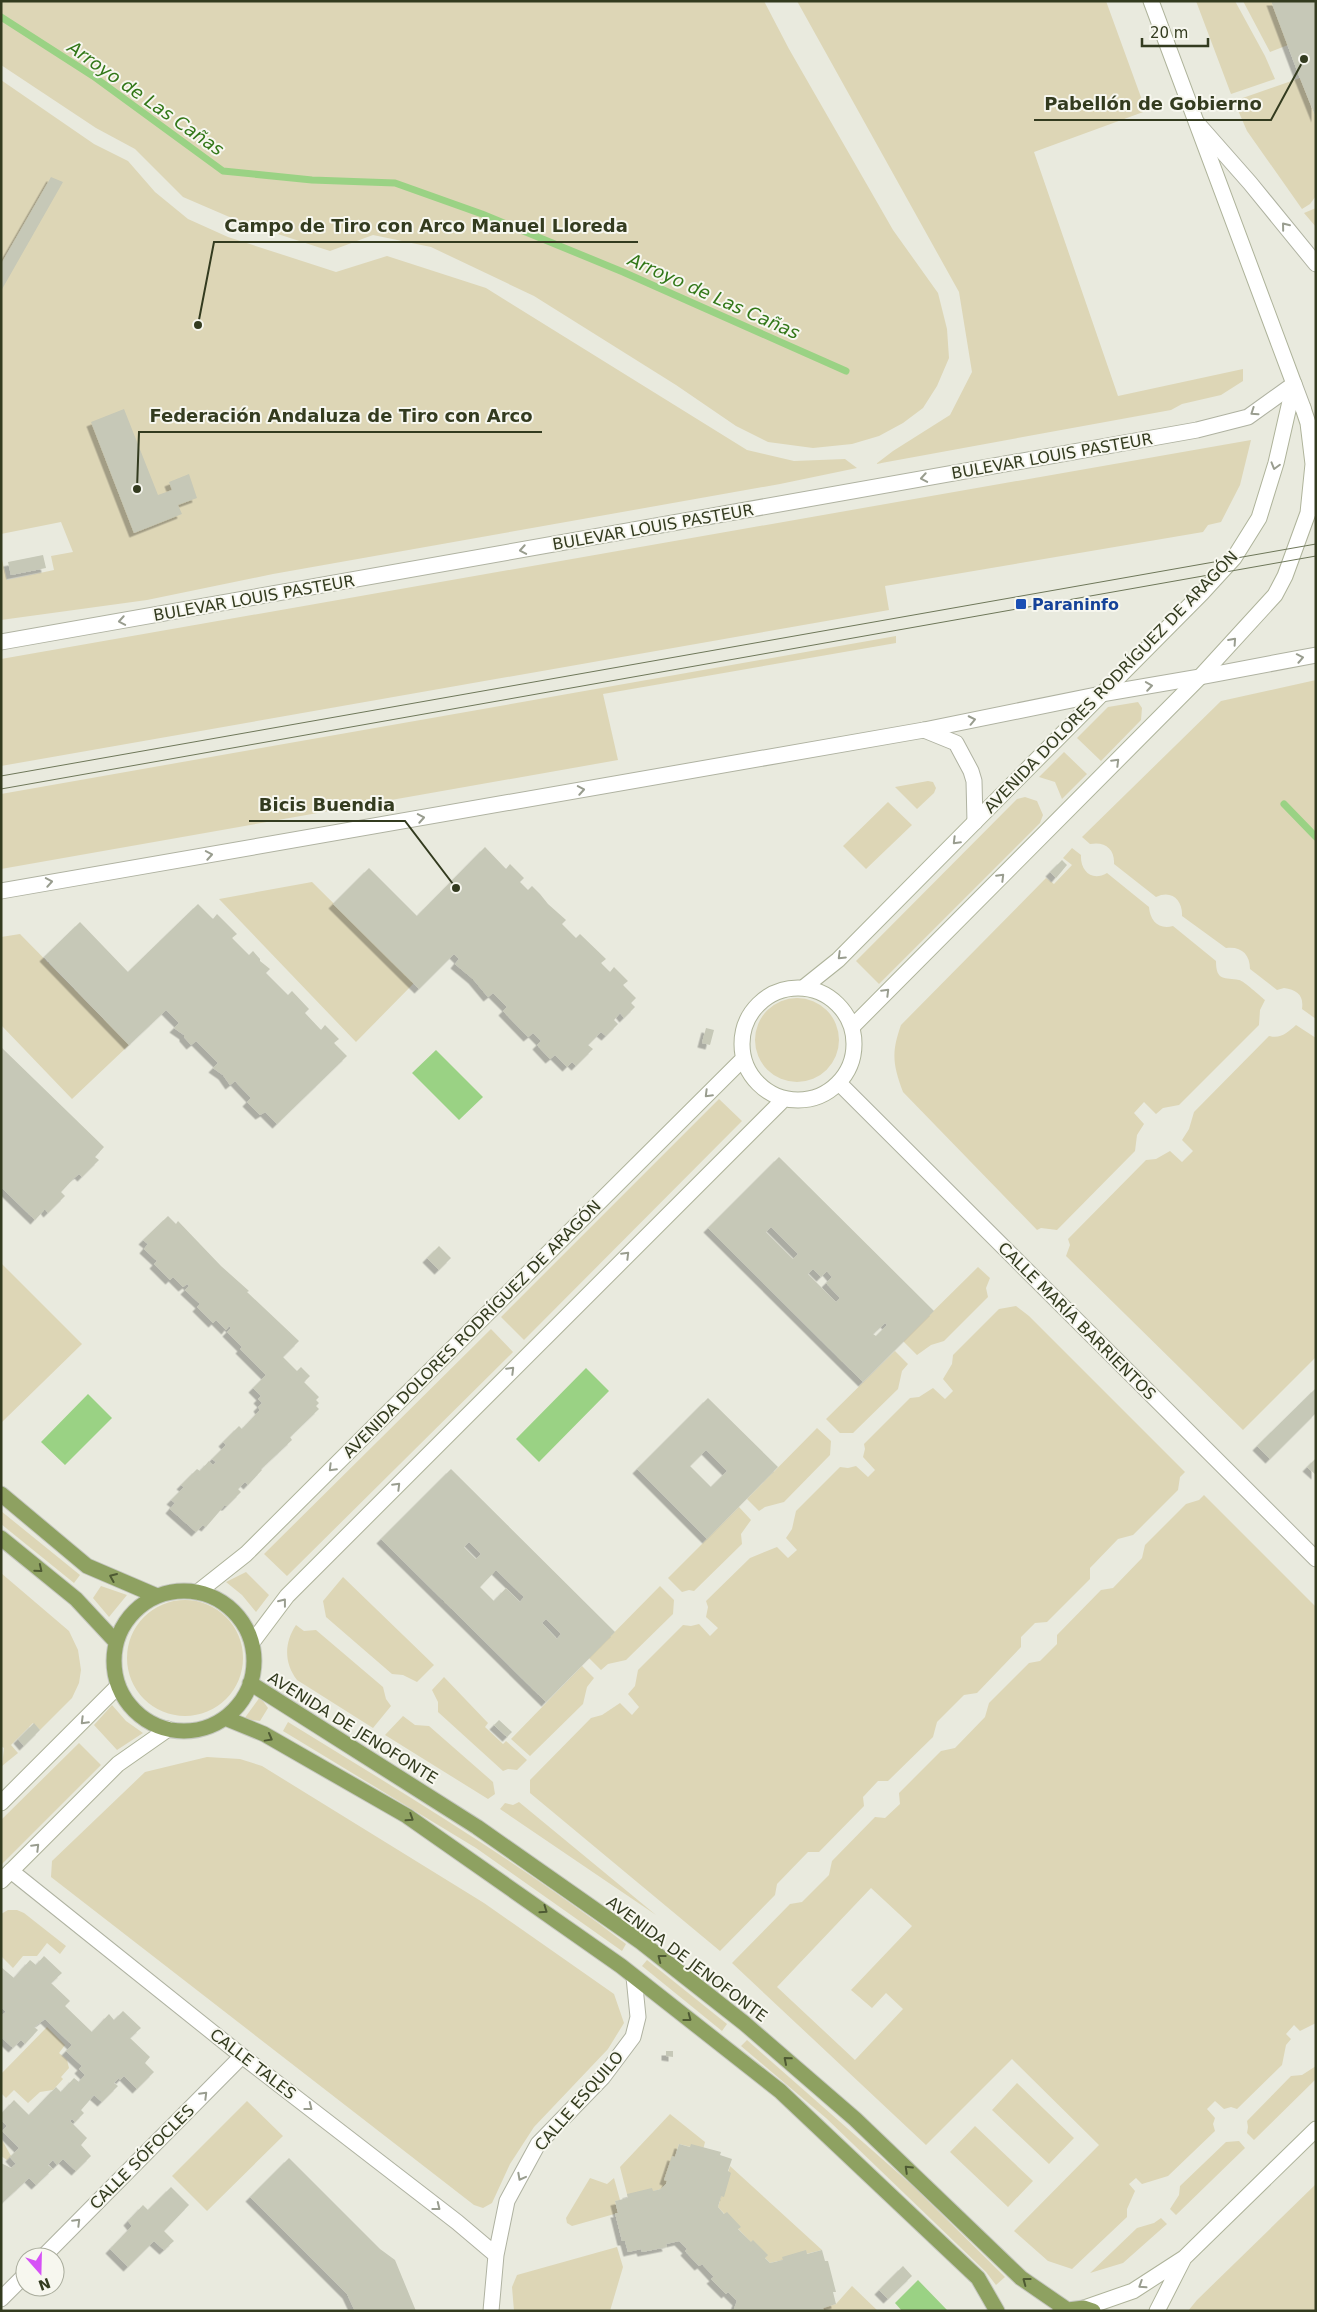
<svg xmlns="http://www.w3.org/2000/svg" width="1317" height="2312" viewBox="0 0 1317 2312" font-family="'DejaVu Sans',sans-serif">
	<defs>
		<filter id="shadow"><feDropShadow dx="-4.5" dy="4.5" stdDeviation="0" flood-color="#0004"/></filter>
	</defs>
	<rect width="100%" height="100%" fill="#e9eade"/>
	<path fill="#ddd6b6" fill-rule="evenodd" d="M1,1h763l25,48 104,181 45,63 9,36 2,29 -12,28 -14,22 -20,15 -24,13 -27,8 -39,4 -45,-6 -32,-16 -60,-41 -142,-89 -103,-49 -58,-12 -43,16 -89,-29 -58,-25 -48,-48 -39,-21 -95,-63z
		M797,1h309l40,110 -112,41 84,244 125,-27v12l-22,14 -39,9 -11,6 -295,54 17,-13 57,-36 22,-43 -13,-80z
		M1196,1h39l30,55 10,23 -44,15z
		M1243,1h28l17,44 -18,7z
		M1300,78l16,40v78l-6,8 -8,5 -55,-78 -13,-30z
		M1,80l93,64 34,17 27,31 33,27 40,18 108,35 51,-16 99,32 261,162 47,11 51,-2 12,9 -77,16 -507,90 -126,26 -146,20v-64l6,24 47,-10 -3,-14 22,-4 -12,-30 -60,12z
		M1316,208v19l-12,-14z
		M1251,440l-11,45 -19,37 -13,3 -5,7 -318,54 4,24 -888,156v-107z
		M896,636v7l-293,51 15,66 -617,109v-75z
		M1316,680v339l-14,-10c2,-14 -5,-19 -18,-21l-7,2 -27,-21c0,-15 -9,-23 -24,-21l-44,-32c1,-15 -10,-27 -26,-19l-42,-33c1,-15 -9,-23 -24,-20l-8,-7 139,-136z
		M1138,702l4,6 -1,12 -40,41 -24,-23 31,-31z
		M1064,752l23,22 -25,25 -7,-17 -16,-5z
		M928,781l5,1 3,6 -2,5 -17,16 -22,-22z
		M1025,797l12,4 6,14 -3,8 -161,161 -23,-23 161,-162z
		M888,802l24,23 -46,44 -23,-23z
		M1072,848l9,7c-1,16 11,27 26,18l42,34c1,14 10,23 24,19l43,35c0,21 9,16 23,19 5,1 21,16 26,20l-5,10 -1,15 -80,80 -16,3 -7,6 -12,-12 -10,11 10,11 -7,11 -2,16 -78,79 -16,-2 -4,2 -134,-138c-10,-27 -12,-39 -2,-67l145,-147 8,6 18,-19 -9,-7z
		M312,882l102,101 -58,59 -137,-143z
		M20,934l109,111 -57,54 -71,-74v-88z
		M755 1040a42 42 0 1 1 84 0a42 42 0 1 1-84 0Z
		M1296,1025l20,13v319l-73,73 -177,-174 4,-11 -2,-6 78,-79 10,-1 14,-8 12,11 11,-11 -11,-11 7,-11 5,-17 75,-76c12,3 18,-3 27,-11z
		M719,1099l23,22 -218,219 -23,-23z
		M1,1263l81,81 -81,79z
		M978,1267l12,11 -4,10 2,9 -44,44 -13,4 -14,10 -14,-14z
		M1016,1306l13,10 156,156 -5,5 -2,13 -45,45 -15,4 -28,29v11l-43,43 -12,1 -14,14v10l-44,46 -13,2 -27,27 -4,15 -45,44h-10l-15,16 1,9 -45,46h-11l-31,32 -2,11 -55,56 -190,-158v-13l61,-62 11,-3 18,-12 12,12 7,-8 -11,-13 7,-8 3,-16 45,-45 8,1 8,-2 11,12 8,-8 -12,-11 2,-10 -2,-6 44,-43 27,-11 11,11 9,-8 -11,-12 6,-9 4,-18 44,-44 8,1 8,-2 12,11 7,-7 -12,-13 2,-8 -1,-5 46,-46 9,-1 14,-9 12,11 8,-8 -10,-12 9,-15 1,-9 46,-46z
		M491,1329l22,23 -226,224 -23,-22z
		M895,1351l13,13 -6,7 -4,18 -45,44h-13l-14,-14z
		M817,1428l14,13 -1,14 -46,47 -19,5 -6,4 -12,-12z
		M1204,1495l112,112v416l-16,8 -6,-6 -8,9 5,5 -5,6 -4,20 -45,44 -6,-2 -7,2 -9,-8 -8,8 8,9 -2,6 2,7 -47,45 -26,8 -6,-6 -7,6 6,7 -8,18v8l-55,52 -24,-8 -34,-30 85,-86 -87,-86 -86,86 -194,-182 58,-59 12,-2 27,-27 3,-14 43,-44 10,1 15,-14 -1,-11 42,-42 14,-3 30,-31 4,-14 40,-40 11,-2 17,-17v-9l44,-45 12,-2 29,-30 3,-13 41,-41 13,-4zM871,1888l41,38 -61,64 21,18 14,-15 17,16 -48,51 -78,-73z
		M739,1507l12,13 -10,14 1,10 -48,47 -5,-1 -7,2 -14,-14z
		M1,1511l79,64 -6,8 -73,-59z
		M246,1572l23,23 -13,17 -14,-17 -16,-13z
		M1,1573l68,58 9,19 3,20 -2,13 -7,15 -32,32 -7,-7 -22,22 7,8 -16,13 2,-18 -3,-2z
		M343,1577l91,88 -17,17 -14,-7 -11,-1 -66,-57 -3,-16z
		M101,1586l26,9 -18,22 -16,-19z
		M660,1586l14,14 -1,14 -47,46 -18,4 -7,6 -12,-12z
		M127 1658a58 58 0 1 1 116 0a58 58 0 1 1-116 0Z
		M296,1625l8,6 12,-1 67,57 3,12 5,7 -18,22 -76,-48c-13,-17 -13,-37 -1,-55z
		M582,1666l12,12 -7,9 -4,17 -53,52 -19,-17z
		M444,1677l44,46 -3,4 18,17 3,-3 21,19 -10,10 -9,-1 -5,2 -65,-59v-10l-6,-12z
		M260,1697l8,11 -8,13 -16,-2z
		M112,1705l14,16 17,12 -26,17 -23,-25z
		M403,1716l12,9 14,1 64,56 2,12 -7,5 -103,-64z
		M288,1722c115,71 231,140 338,222l-4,7 -146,-103 -193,-117z
		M79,1743l22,22 -100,100v-45z
		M207,1757l33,2 22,7 222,137 130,91 10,29 -16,26 -74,78 -24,37 -18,39 -9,5 -9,-3 -423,-328 1,-16 93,-89z
		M519,1802l137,113 -156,-106 5,-6 8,2z
		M8,1910h9l7,3 42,33 -6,8 -13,-11 -10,13h-14l-10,12 -12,-12v-42z
		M647,1960l80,64 -5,7 -80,-65z
		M47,2027l18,18 -6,8 8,7 2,8 -8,9 2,2 -10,11 -13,2 -12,11 -14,-13 -8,8 -5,-5v-19z
		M747,2040l167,147 91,90 -9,8 -10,-13 -160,-154 -85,-72z
		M1316,2066v13l-62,61 -7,-7 1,-6 -1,-6 44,-45 11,-1z
		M1017,2083l57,55 -25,26 -57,-54z
		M247,2101l36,35 -76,75 -35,-35z
		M670,2114l35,28 -2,8 -24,-6 -13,40 -5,5 -33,9 -8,-31z
		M975,2126l58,55 -25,26 -58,-55z
		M1,2138l10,18 -4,4 -6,-4z
		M1239,2141l6,7 -69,67 -6,-6 9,-14 1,-9 46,-44z
		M730,2166l92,84 -52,13 -52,-56z
		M590,2178l17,6 7,-6 6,22 -5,1 3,12 -46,13 -5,-3 -1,-5z
		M1316,2184v127h-128l9,-11z
		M1161,2218l6,6 -44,39 -33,10 47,-45 17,-5z
		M617,2247l6,20 -13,44h-96l-2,-24 5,-12z
		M852,2286l26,25h-67l25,-7z"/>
	<path fill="#9ad284" d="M436,1050l47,47 -24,23 -47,-47z
		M586,1368l23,23 -70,71 -23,-23z
		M88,1394l24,24 -47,47 -24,-23z
		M918,2280l30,31h-46l-7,-8z"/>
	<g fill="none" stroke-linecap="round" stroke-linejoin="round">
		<path stroke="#9ad284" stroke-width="7" d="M1,17l92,59 130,95 89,9 83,3 87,31 141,58 223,99
			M1284,804l32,33"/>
	</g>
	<path fill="#c6c8b7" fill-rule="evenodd" filter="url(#shadow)" d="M1271,1h45v117l-18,-45z
		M51,177l12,5 -62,109v-27z
		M124,409l34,86 14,-5 -3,-8 20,-8 8,24 -19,7 4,9 -48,19 -43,-111z
		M43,555l3,13 -35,7 -3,-13z
		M485,847l21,22 4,-5 14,14 -4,4 8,8 4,-4 8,8 8,10 18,16 -4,4 14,14 4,-4 26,25 -5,4 9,9 4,-5 14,14 -5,4 13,13 -5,5 4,4 -11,11 -4,-5 -6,7 4,4 -12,12 -5,-4 -13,13 5,4 -17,17 -4,-4 -5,5 -12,-12 -5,4 -13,-14 4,-4 -8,-8 -5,4 -25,-26 4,-4 -14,-14 -5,4 -15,-18 -18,-15 4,-5 -5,-5 -35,35 -86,-85 36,-36 48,48z
		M1062,860l5,5 -11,13 -6,-6z
		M198,904l15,15 4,-5 20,20 -5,4 17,17 4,-4 7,8v2l10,8 -4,4 22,22 4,-4 17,18 -4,4 16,17 4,-5 14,14 -5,4 13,13 -70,68 -12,-12 -5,3 -13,-13 4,-4 -16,-17 -5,4 -7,-10 -10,-7 5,-5 -22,-22 -5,4 -7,-8v-2l-10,-7 5,-5 -13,-13 -37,35 -85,-88 36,-35 48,50z
		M706,1028l8,2 -4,15 -8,-2z
		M1,1047l103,100 -9,10 4,3 -17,17 -3,-3 -5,4 -13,14 4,4 -17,17 -3,-4 -10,11 -34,-33z
		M779,1157l155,154 -71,71 -155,-154zM771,1227l27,27 -5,5 -27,-27zM813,1269l8,8 6,-6 5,6 -6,6 14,15 -4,4 -28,-28zM885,1323l2,2 -11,11 -3,-2z
		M168,1216l8,8 2,-3 43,45 28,25 -2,1 52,49 -16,16 14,14 4,-4 9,9 -6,6 15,15 -3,3 3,3 -3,3 3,3 -29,28 2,3 -31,29 1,1 -14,15 -3,-3 -7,7 3,3 -14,14h-3l-18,21 -3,-2 -7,7 -26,-23 5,-6 -4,-3 13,-13 -3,-2 16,-16 3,2 9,-10 4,4 3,-3 -4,-3 14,-14 -3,-3 16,-16 3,3 18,-19 -2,-3 4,-4 -4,-4 3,-3 -8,-8 13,-13 -26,-26 2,-2 -15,-15 4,-4 -2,-2 -3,4 -10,-10 -3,3 -16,-16 3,-3 -15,-14 4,-4 -2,-2 -4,3 -10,-10 -3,3 -16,-16 3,-3 -13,-12 4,-5 -5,-4z
		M439,1246l12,12 -12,12 -12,-12z
		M1316,1388v25l-46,46 -13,-13z
		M708,1398l70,69 -71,72 -70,-70zM706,1450l21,21 -16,16 -21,-21z
		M1316,1458v17l-9,-8z
		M451,1469l164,163 -69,70 -165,-163zM469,1542l12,12 -5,5 -12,-12zM496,1570l28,27 -4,5 -14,-14 -12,13 -14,-14zM546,1619l15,15 -4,5 -15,-16z
		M499,1720l13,12 -5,5 -13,-12z
		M34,1723l6,7 -16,16 -6,-7z
		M44,1956l18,17 -11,10 19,18 -5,5 27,26 17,-18 5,6 9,-9 18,17 -11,10 20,19 -5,6 9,9 -17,17 -13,-13 -4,4 -1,-2 -5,5 4,3 -16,16 -8,-7 -13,15 3,3 -9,9 -3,-3 -2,2 17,17 -6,7 10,11 -15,15 -13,-12 -6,6 -4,-5 -5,5 5,4 -17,16 -7,-7 -28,26v-41l10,5 5,-4 -6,-7 9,-9 -17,-17 5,-5 -6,-6v-6l13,-14 15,15 27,-28 5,5 13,-14 5,4 6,-7 -6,-6 3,-3 -16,-15 6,-6 -27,-26 -11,8 4,3 -13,14 -4,-4 -8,8 -12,-11v-21l5,-4 -5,-5v-40l13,11 16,-18 6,5z
		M666,2051h7v6l-7,-1z
		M679,2144l11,3 1,-3 30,8 -1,3 12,4 -4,12 3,2 -7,24 -3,-1 -3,11 6,7 3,-2 14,15 -3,2 13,13 2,-2 15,15 -3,3 5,5 13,-3 -1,-3 24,-7 1,4 15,-4 3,11h3l8,31h-3l3,12 -13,4 1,3h-93v-2h3l3,-8 -9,-9 -2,2 -15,-15 3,-2 -12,-13 -3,2 -14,-15 2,-2 -8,-8 -13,3 1,3 -25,5 -1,-3 -13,3 -3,-11h-3l-7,-28h3l-3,-12 13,-3 -1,-4 25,-6 1,3 8,-2 5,-5 1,-3 -3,-1 8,-24 3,1z
		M289,2158l91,91 15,11 21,51h-61l-8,-17 -97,-97z
		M171,2187l18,18 -25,26 10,10 -10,9 -10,-9 -26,26 -18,-18 22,-23 -4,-5 15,-16 5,5z
		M903,2266l9,10 -24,23 -9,-9z"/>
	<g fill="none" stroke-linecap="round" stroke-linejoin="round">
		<g stroke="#afb2a1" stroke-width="17">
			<path id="minor" d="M1198,124l52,59 66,81
				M1200,677l116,-22
				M924,730l32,13 15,28 3,10 1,41
				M839,1083l477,476
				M11,1871l231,185 215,166 39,33
				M43,2257l199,-201
				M1,2299l24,-24
				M491,2311l5,-56 11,-54 31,-57 65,-67 30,-40 5,-20 -4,-40"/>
		</g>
		<g stroke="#afb2a1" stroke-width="17">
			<path id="tertiary" d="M1,642l1196,-212 51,-13 46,-33 9,24
				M1,891l923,-161 177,-36 99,-17"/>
		</g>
		<g stroke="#aeb39a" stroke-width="17">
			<path id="secondary" d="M803,988l35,-28 364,-367 32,-35 25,-40 17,-55 18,-79 -143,-383
				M742 1044a56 56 0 1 1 112 0a56 56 0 1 1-112 0Z
				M852,1027l348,-350 75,-82 10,-19 23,-63 5,-49 -5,-41 -5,-15
				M198,1592l48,-38 496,-494
				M254,1640l33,-44 497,-497
				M1,1803l117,-117
				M1,1881l117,-117 50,-35
				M1084,2308l49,-17 51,-33 132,-129
				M1157,2311l26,-51"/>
		</g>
		<g stroke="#c6c8c0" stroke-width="17">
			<path id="primary" d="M1,1494l86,72 70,30
				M1,1538l75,61 40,43
				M114 1661a70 70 0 1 1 140 0a70 70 0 1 1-140 0Z
				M250,1683l227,144 164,115 103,81 111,96 166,159 45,31
				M225,1718l39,16 143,82 214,150 159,125 198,187 19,33
				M1060,2311l24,-3 9,3"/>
		</g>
		<use href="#minor" stroke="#fff" stroke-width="15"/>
		<use href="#tertiary" stroke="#fff" stroke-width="15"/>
		<use href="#secondary" stroke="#fff" stroke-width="15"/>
		<use href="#primary" stroke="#8ea161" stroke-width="15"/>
		<path stroke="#6e7759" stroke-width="1" d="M1,776l1315,-232
			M1,789l1315,-233"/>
	</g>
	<defs><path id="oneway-chevron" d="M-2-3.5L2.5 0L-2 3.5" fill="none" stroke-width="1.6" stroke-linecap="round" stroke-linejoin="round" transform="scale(1.25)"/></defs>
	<g stroke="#999d8f">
		<use href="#oneway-chevron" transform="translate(1285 226) rotate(-129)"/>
		<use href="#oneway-chevron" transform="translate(1254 412) rotate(146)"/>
		<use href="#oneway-chevron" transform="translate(1275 466) rotate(106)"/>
		<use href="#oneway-chevron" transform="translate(924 478) rotate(170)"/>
		<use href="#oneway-chevron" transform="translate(523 550) rotate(170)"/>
		<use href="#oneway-chevron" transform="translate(122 621) rotate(170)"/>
		<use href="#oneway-chevron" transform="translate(1233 641) rotate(-48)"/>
		<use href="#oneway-chevron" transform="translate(1300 658) rotate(-11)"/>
		<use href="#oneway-chevron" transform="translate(1149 686) rotate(-9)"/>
		<use href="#oneway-chevron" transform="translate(972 720) rotate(-12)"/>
		<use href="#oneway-chevron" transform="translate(1116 762) rotate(-45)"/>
		<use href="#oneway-chevron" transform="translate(581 790) rotate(-10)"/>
		<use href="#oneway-chevron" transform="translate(421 818) rotate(-10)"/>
		<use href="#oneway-chevron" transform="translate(956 841) rotate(135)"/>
		<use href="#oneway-chevron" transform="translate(209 855) rotate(-10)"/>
		<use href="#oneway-chevron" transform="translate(1001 877) rotate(-45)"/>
		<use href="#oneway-chevron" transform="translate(49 882) rotate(-10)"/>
		<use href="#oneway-chevron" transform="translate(841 956) rotate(136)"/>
		<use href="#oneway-chevron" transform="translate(886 992) rotate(-45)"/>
		<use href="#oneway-chevron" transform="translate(708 1094) rotate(135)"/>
		<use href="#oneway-chevron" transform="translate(626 1255) rotate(-45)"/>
		<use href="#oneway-chevron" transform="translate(511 1370) rotate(-45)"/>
		<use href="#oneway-chevron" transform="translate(332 1468) rotate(135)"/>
		<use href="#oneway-chevron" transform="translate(397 1486) rotate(-45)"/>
		<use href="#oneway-chevron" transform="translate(283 1602) rotate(-52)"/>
		<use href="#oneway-chevron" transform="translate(84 1721) rotate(135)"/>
		<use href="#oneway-chevron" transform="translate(36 1847) rotate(-45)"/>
		<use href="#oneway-chevron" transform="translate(204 2095) rotate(-45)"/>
		<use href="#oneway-chevron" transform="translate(309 2107) rotate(38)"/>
		<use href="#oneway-chevron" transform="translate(521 2177) rotate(118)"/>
		<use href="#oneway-chevron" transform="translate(437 2207) rotate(38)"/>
		<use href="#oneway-chevron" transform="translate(77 2222) rotate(-45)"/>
		<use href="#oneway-chevron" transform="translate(1142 2285) rotate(147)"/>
	</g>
	<g stroke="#4e5a33">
		<use href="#oneway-chevron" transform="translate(39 1569) rotate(39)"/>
		<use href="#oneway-chevron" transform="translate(113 1577) rotate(-157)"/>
		<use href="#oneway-chevron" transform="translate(269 1738) rotate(29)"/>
		<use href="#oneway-chevron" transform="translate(410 1818) rotate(33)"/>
		<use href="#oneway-chevron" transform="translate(544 1910) rotate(35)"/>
		<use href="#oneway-chevron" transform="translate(661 1958) rotate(-142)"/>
		<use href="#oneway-chevron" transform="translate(688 2018) rotate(37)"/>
		<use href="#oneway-chevron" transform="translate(787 2060) rotate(-139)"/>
		<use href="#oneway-chevron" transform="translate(908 2169) rotate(-136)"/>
		<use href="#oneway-chevron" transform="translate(1026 2281) rotate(-143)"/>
	</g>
	<rect fill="#1a4fb4" stroke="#f7f7ef" stroke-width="2" x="1015" y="598" width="12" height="12" rx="2.5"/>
	<g text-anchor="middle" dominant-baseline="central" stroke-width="4" stroke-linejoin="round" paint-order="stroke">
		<g font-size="16" fill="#333b1f" stroke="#f7f7ef">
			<text transform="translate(1052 456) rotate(-10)">BULEVAR LOUIS PASTEUR</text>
			<text transform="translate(653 527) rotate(-10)">BULEVAR LOUIS PASTEUR</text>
			<text transform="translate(254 598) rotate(-10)">BULEVAR LOUIS PASTEUR</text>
			<text transform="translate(1111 682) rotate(-46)">AVENIDA DOLORES RODRÍGUEZ DE ARAGÓN</text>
			<text transform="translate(1077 1321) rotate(45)">CALLE MARÍA BARRIENTOS</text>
			<text transform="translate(472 1329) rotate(-45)">AVENIDA DOLORES RODRÍGUEZ DE ARAGÓN</text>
			<text transform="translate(353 1728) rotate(32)">AVENIDA DE JENOFONTE</text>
			<text transform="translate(687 1959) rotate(37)">AVENIDA DE JENOFONTE</text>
			<text transform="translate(253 2064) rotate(38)">CALLE TALES</text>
			<text transform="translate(579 2101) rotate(-49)">CALLE ESQUILO</text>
			<text transform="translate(142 2157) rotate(-45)">CALLE SÓFOCLES</text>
		</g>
		<g font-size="16" font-weight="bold" fill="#164399" stroke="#f7f7ef" text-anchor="start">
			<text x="1032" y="604">Paraninfo</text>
		</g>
		<g font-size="18" font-style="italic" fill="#327718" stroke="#f7f7ef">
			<text transform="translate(146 98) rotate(35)">Arroyo de Las Cañas</text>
			<text transform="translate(714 296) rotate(24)">Arroyo de Las Cañas</text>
		</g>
	</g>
	<path fill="none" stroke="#333b1f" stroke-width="2" d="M1304 59L1271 120H1034M198 325L214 242H638M137 489L139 432H542M456 888L405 821H249"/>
	<g fill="#333b1f" stroke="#f7f7ef" stroke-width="2">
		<circle cx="1304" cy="59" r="5"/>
		<circle cx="198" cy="325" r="5"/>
		<circle cx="137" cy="489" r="5"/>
		<circle cx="456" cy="888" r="5"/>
	</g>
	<g font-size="18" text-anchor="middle" font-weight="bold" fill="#333b1f" stroke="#f7f7ef" stroke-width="4" stroke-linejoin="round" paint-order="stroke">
		<text x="1153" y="110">Pabellón de Gobierno</text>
		<text x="426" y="232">Campo de Tiro con Arco Manuel Lloreda</text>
		<text x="341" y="422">Federación Andaluza de Tiro con Arco</text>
		<text x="327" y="811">Bicis Buendia</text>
	</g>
	<rect width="1317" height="2312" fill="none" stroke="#333b1f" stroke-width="5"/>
	<g transform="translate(40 2272) rotate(160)"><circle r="24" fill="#f7f7ef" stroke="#a9ac9c"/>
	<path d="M0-4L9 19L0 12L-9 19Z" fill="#d651f6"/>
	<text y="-8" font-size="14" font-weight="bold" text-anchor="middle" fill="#333b1f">N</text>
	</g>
	<path d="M1142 38v8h66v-8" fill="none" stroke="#333b1f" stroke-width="2.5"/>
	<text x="1150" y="38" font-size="15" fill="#333b1f" stroke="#f7f7ef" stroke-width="4" paint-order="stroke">20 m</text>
</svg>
